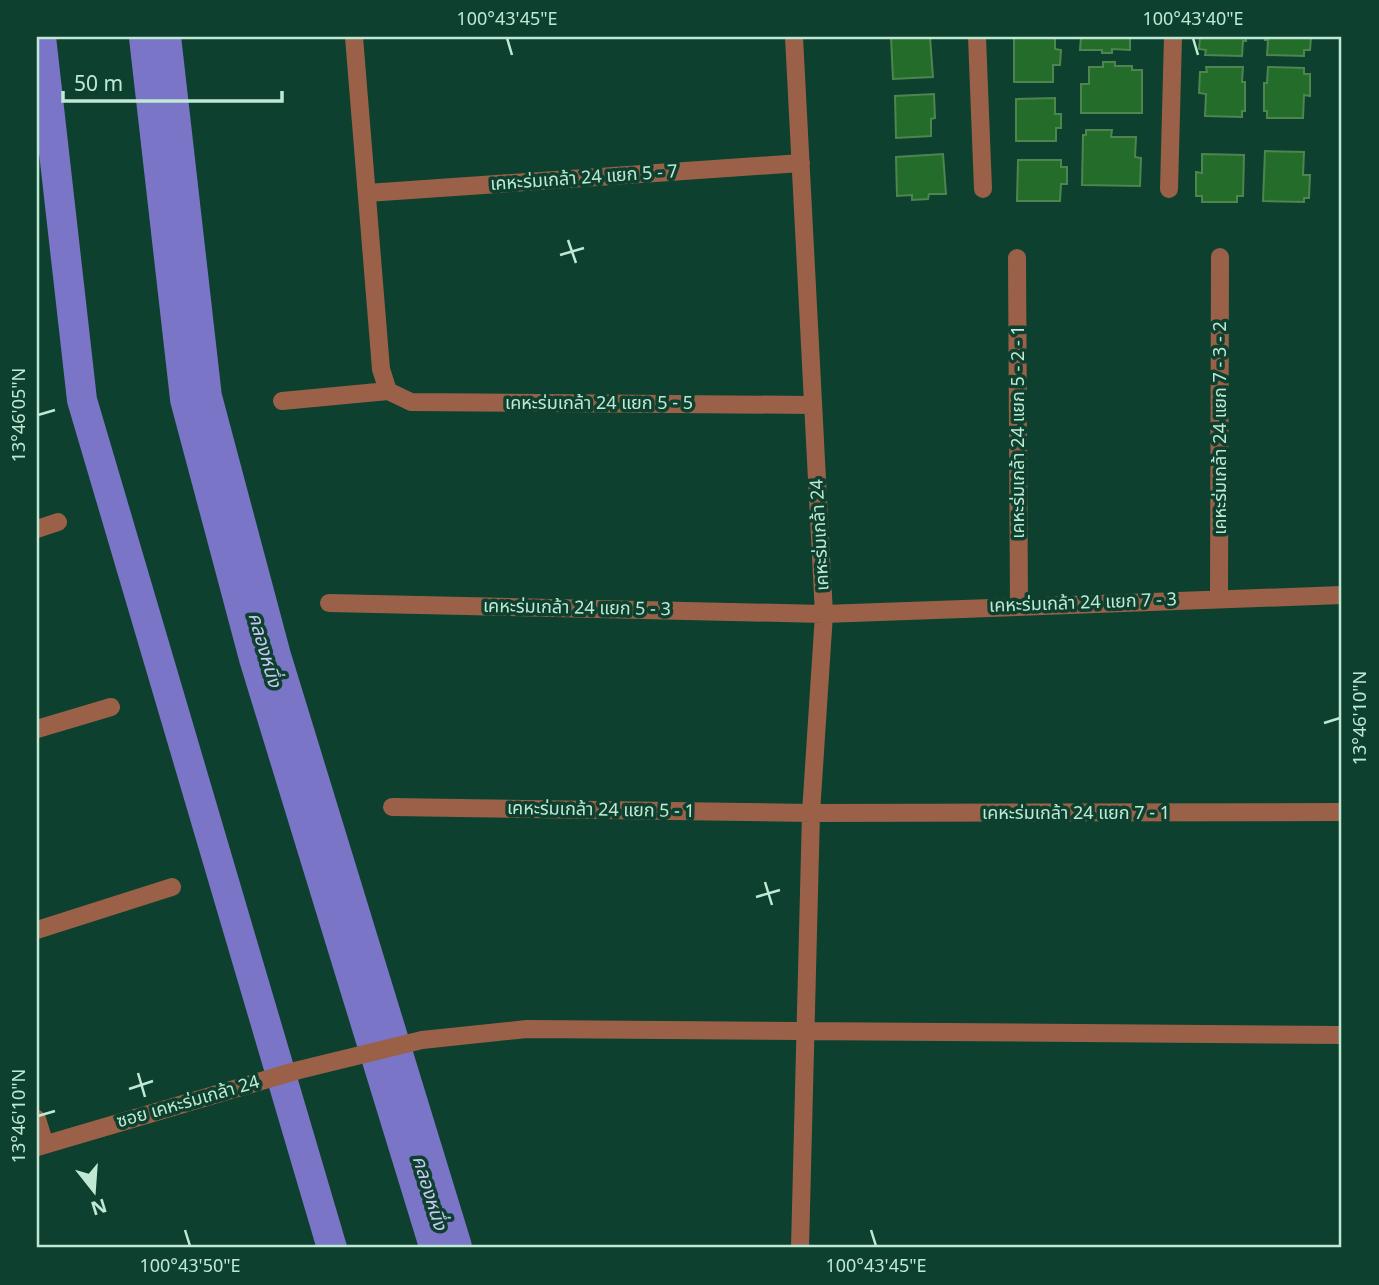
<svg xmlns="http://www.w3.org/2000/svg" width="1379" height="1285" viewBox="0 0 1379 1285" font-family="Georgia,'Noto Sans Thai',serif">
	<rect width="100%" height="100%" fill="#0d402e"/>
	<g fill="none" stroke-linecap="round" stroke-linejoin="round">
		<path stroke="#7a75c7" stroke-width="30" d="M41,37l41,363 250,848"/>
		<path stroke="#7a75c7" stroke-width="52" d="M155,37l41,361 69,259 181,591"/>
	</g>
	<path fill="#246c2a" stroke="#4c854e" stroke-width="2" d="M891,37h39l3,40 -40,2z
		M1014,37h41v12l6,1 -1,15h-7v17h-39z
		M1081,37h49v13l-18,-1v4h-10v-3h-22z
		M1200,37h46v4h-3l-1,15 -37,-1 1,-5 -7,-1z
		M1265,37h46l-1,13h-6v6l-37,-1 1,-15h-3z
		M1103,62h12v4h17v4h10v43h-61v-29h8v-17h14z
		M1206,67h37l-1,15h3v29h-3v6l-37,-1 1,-22 -7,-1 1,-21h7z
		M1268,67l36,1v6h6v22l-6,-1 -1,23h-36v-7h-3v-28h3z
		M934,94l1,24 -4,1v17l-35,2 -1,-42z
		M1055,98v16h6v14h-5v13h-40v-42z
		M1086,130h26l-1,7h25l-1,20 6,1 -1,28 -58,-1 1,-50h3z
		M1265,151l39,1 -1,23h7l-1,23h-5v4l-41,-1z
		M943,154l3,40h-17l-1,5 -16,1v-5l-15,1 -1,-39z
		M1202,154l42,1 -1,41h-6v6h-35v-6h-6v-24l6,1z
		M1018,160h43v7h6v17h-6l-1,17h-43z"/>
	<g fill="none" stroke-linecap="round" stroke-linejoin="round">
		<path stroke="#9a6148" stroke-width="18" d="M354,37l27,332 7,22
			M794,37l30,577 -13,199 -11,435
			M977,37l6,152
			M1169,189l4,-152
			M367,193l434,-30
			M1017,258l2,348
			M388,391l23,11 402,3
			M282,401l106,-10
			M37,529l21,-7
			M1219,598l1,-341
			M329,603l495,11 518,-19
			M37,729l74,-22
			M392,807l419,6 531,-1
			M37,930l135,-43
			M37,1119l8,26
			M37,1147l262,-77 123,-30 105,-11 815,6"/>
	</g>
	<path fill="none" stroke="#bfe9d5" stroke-width="2.5" d="M507,38l5,17M1193,38l5,17M568,240l8,23M560,255l24,-7M38,415l17,-5M1324,723l16,-5M765,882l7,23M756,897l24,-7M138,1073l7,24M129,1089l24,-8M38,1116l17,-5M185,1230l5,16M871,1230l5,16"/>
	<g text-anchor="middle" dominant-baseline="central" stroke-width="7" stroke-linejoin="round" paint-order="stroke">
		<g font-size="18" fill="#bfe9d5" stroke="#0d402e">
			<text transform="translate(584 178) rotate(-4)">เคหะร่มเกล้า 24 แยก 5 - 7</text>
			<text x="599" y="403">เคหะร่มเกล้า 24 แยก 5 - 5</text>
			<text transform="translate(1220 428) rotate(-90)">เคหะร่มเกล้า 24 แยก 7 - 3 - 2</text>
			<text transform="translate(1018 432) rotate(-90)">เคหะร่มเกล้า 24 แยก 5 - 2 - 1</text>
			<text transform="translate(820 535) rotate(-93)">เคหะร่มเกล้า 24</text>
			<text transform="translate(1083 603) rotate(-2)">เคหะร่มเกล้า 24 แยก 7 - 3</text>
			<text transform="translate(577 608) rotate(1)">เคหะร่มเกล้า 24 แยก 5 - 3</text>
			<text transform="translate(601 810) rotate(1)">เคหะร่มเกล้า 24 แยก 5 - 1</text>
			<text x="1076" y="813">เคหะร่มเกล้า 24 แยก 7 - 1</text>
			<text transform="translate(188 1102) rotate(-16)">ซอย เคหะร่มเกล้า 24</text>
		</g>
		<g font-size="19" font-style="italic" fill="#c8c8f4" stroke="#0d402e">
			<text transform="translate(264 650) rotate(74)">คลองหนึ่ง</text>
			<text transform="translate(429 1193) rotate(73)">คลองหนึ่ง</text>
		</g>
	</g>
	<rect width="1379" height="1285" fill="none" stroke="#0d402e" stroke-width="77"/>
	<g transform="translate(94 1191) rotate(163)" stroke="#0d402e" stroke-width="5" paint-order="stroke">
	<path d="M0-5L12 26L0 18L-12 26Z" fill="#bfe9d5"/>
	<text y="-10" font-size="19" font-weight="bold" text-anchor="middle" fill="#bfe9d5">N</text>
	</g>
	<path d="M63 91v10h219v-10" fill="none" stroke="#bfe9d5" stroke-width="3.5"/>
	<text x="74" y="91" font-size="21" fill="#bfe9d5" stroke="#0d402e" stroke-width="5" paint-order="stroke">50 m</text>
	<rect x="38" y="38" width="1302" height="1208" fill="none" stroke="#bfe9d5" stroke-width="2.5"/>
	<g font-size="18" text-anchor="middle" fill="#bfe9d5">
		<text x="507" y="25">100°43'45"E</text>
		<text x="1193" y="25">100°43'40"E</text>
		<text transform="translate(19 415) rotate(-90)" y="6">13°46'05"N</text>
		<text transform="translate(1360 718) rotate(-90)" y="6">13°46'10"N</text>
		<text transform="translate(19 1116) rotate(-90)" y="6">13°46'10"N</text>
		<text x="190" y="1272">100°43'50"E</text>
		<text x="876" y="1272">100°43'45"E</text>
	</g>
</svg>
